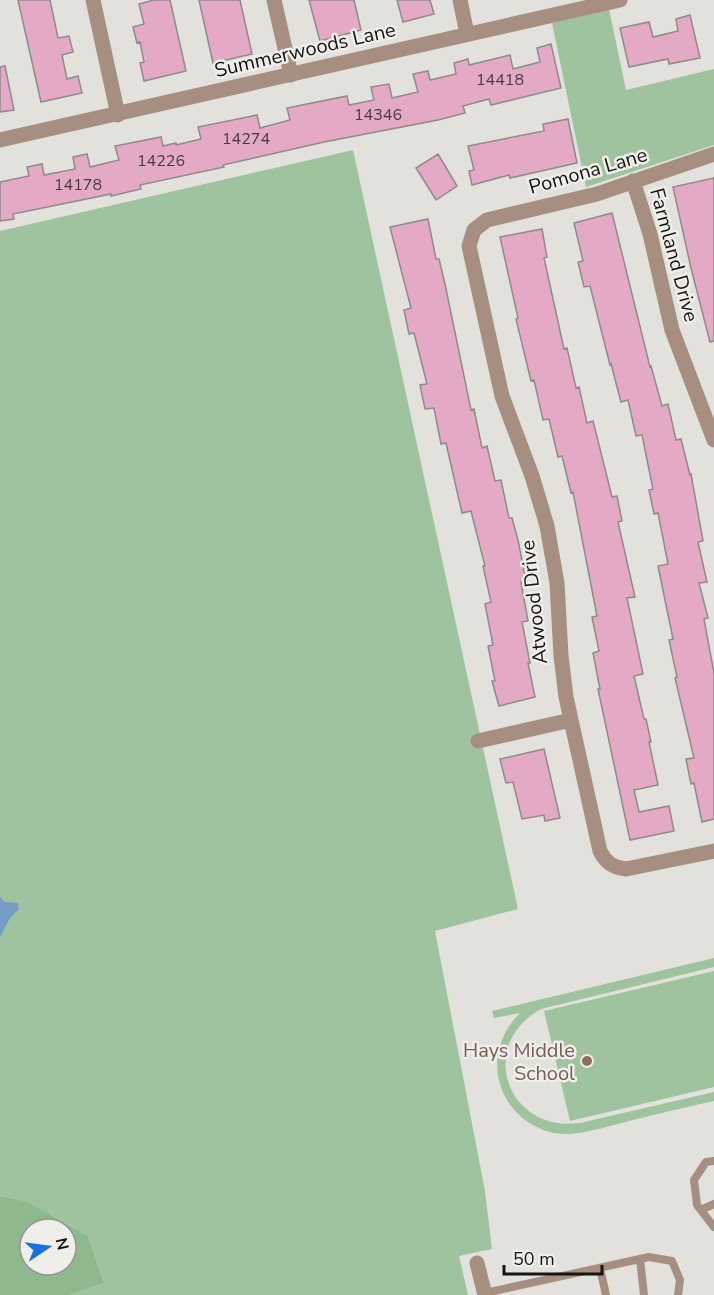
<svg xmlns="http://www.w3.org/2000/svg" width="714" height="1295" viewBox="0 0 714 1295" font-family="'Nunito Sans',sans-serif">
	<rect width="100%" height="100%" fill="#e2e1dc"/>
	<path fill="#9fc39f" d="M609,9l17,81 88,-21v76l-128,42 -34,-164z
		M353,150l165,759 -83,22 50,260 7,58 -33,7 9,39h-398l34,-12 -16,-47 -62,-35 -26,-5v-965z
		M714,958v9l-173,42c-65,36 -34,124 39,114l134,-31v9c-27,6 -54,12 -81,19 -20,5 -42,12 -63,14 -33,2 -64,-22 -71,-54 -6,-25 3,-49 21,-67l-26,5 -2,-7z
		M714,971v116l-144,34 -26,-110z"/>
	<path fill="#8eb98e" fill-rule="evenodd" d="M0,1196l26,5 62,35 16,47 -34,12h-70zM30,1229h36v36h-36z"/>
	<path fill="#769dc8" d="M0,897l5,5 13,1 1,6 -9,9 -10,19z"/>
	<path fill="#e3a9c5" stroke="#8f8a8c" stroke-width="1.5" d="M18,0h32l8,38 11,-2 4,16 -11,3 5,24 11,-3 4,17 -41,9z
		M154,0h16l16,71 -42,10 -4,-18 4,-1 -4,-20 -3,1 -4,-16 11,-3 -5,-20z
		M199,0h41l12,54 -39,9z
		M309,0h45l7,30 -41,11z
		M397,0h33l4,14 -31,8z
		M690,15l10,43 -31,6 -1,-5 -39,8 -9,-39 29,-6 4,15 25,-6 -2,-12z
		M551,44l10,44 -70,17 -2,-6 -26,7 2,7 -27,7 -114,22 -101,23 1,2 -84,18 1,4 -30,7v-2l-98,20 1,5 -14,2v-39l29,-6 -2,-9 15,-3 2,11 31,-6 -2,-12 14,-3 3,13 29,-7 -4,-14 46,-9 2,9 13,-3v2l25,-6 -3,-12 59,-12 3,13 30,-8 -3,-12 60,-12 2,9 25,-5 -3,-13 18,-3 3,14 26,-6 -5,-18 15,-3 2,9 26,-6 -2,-11 14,-4 1,6 41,-10 3,14 27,-7 -3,-14z
		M5,66l9,44 -14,2v-45z
		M568,119l9,44 -67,15 -1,-3 -37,10 -3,-14 5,-1 -6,-24 76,-15 -1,-7z
		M438,154l19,32 -21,14 -20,-32z
		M714,178v163l-4,1 -19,-74 -18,-81z
		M612,213l38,154 1,-1 11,40 6,-2 8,36 5,-1 9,36 1,-1 12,67 -5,1 9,40 -8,1 9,35 -4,1 10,54v146l-12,3 -8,-39 -3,1 -5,-25 8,-1 -19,-80 2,-1 -8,-37 4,-1 -15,-73 10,-2 -10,-51 -4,1 -5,-24 4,-1 -11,-54 -6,1 -8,-36 -7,2 -10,-38 -1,1 -20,-79 -6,1 -6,-25 5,-1 -9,-38z
		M428,219l8,40h3l6,25 26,126 3,-1 8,39 5,-2 8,35 6,-1 8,38h3l6,22 8,41 -5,1 7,39 -6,1 8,41h-2l7,34 -36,9 -7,-25h3l-7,-35 5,-1 -8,-41 6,-2 -8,-36h2l-14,-55 -9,2 -16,-70 -5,1 -7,-36 -9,1 -5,-24 7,-1 -13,-51 -5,1 -5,-24 7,-2 -21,-81z
		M542,229l5,28 -3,1 20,91 3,-1 9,40 3,-1 8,36 6,-2 19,76 5,-1 5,25 -4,1 17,75 -8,1 16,76 -9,2 10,43h2l5,23h-2l9,43 -24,5 5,22 30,-6 5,25 -44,9 -32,-151h2l-7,-36 6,-2 -7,-34 5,-1 -24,-124 -2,1 -9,-37 -4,1 -9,-38 -6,1 -9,-40 -3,1 -15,-62 2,-1 -18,-81z
		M544,749l16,69 -15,3 -1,-6 -22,4 -9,-37 -7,1 -6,-24z"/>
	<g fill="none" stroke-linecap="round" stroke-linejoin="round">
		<path stroke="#a68f81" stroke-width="8" d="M714,1161l-8,1 -12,18 3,25 17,22
			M701,1210l13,-6
			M640,1259l4,36
			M600,1268l6,27
			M485,1293l164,-36 23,4 8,19 -2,15"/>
		<path stroke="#a68f81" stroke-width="15" d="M93,0l25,115
			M274,0l17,75
			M460,0l7,34
			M0,140l620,-140
			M714,154l-117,40 -110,26 -13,10 -5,16 33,150 30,80 15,50 10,57 4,73 5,41 34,154c5,11 14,17 26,18l88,-18
			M633,181l17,53 22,96 42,110
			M478,741l93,-21
			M477,1263l8,32"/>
	</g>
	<circle fill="#8d6e63" stroke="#efeee9" stroke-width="2" cx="587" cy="1061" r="6"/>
	<g text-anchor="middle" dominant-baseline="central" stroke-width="5" stroke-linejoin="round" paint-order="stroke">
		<g font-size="16" fill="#483a40">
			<text x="500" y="80">14418</text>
			<text x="378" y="115">14346</text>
			<text x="246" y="139">14274</text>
			<text x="161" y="161">14226</text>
			<text x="78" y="185">14178</text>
		</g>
		<g font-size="20" fill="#151513" stroke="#efeee9">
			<text transform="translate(305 50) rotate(-13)">Summerwoods Lane</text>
			<text transform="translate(588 171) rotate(-16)">Pomona Lane</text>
			<text transform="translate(674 255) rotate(75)">Farmland Drive</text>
			<text transform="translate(534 602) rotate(-96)">Atwood Drive</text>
		</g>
		<g font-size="20" fill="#785e54" stroke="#efeee9" text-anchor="end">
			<text x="575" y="1050">Hays Middle<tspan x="575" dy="23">School</tspan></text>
		</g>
	</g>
	<g transform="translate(48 1247) rotate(77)"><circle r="28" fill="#efeee9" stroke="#989793" stroke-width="1.5"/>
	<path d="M0-4.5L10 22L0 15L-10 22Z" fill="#1872db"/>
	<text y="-9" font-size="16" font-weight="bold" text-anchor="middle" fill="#151513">N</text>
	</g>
	<path d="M504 1265v9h98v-9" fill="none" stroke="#151513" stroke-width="3"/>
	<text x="513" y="1265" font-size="18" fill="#151513" stroke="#efeee9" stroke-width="4.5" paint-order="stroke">50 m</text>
</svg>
